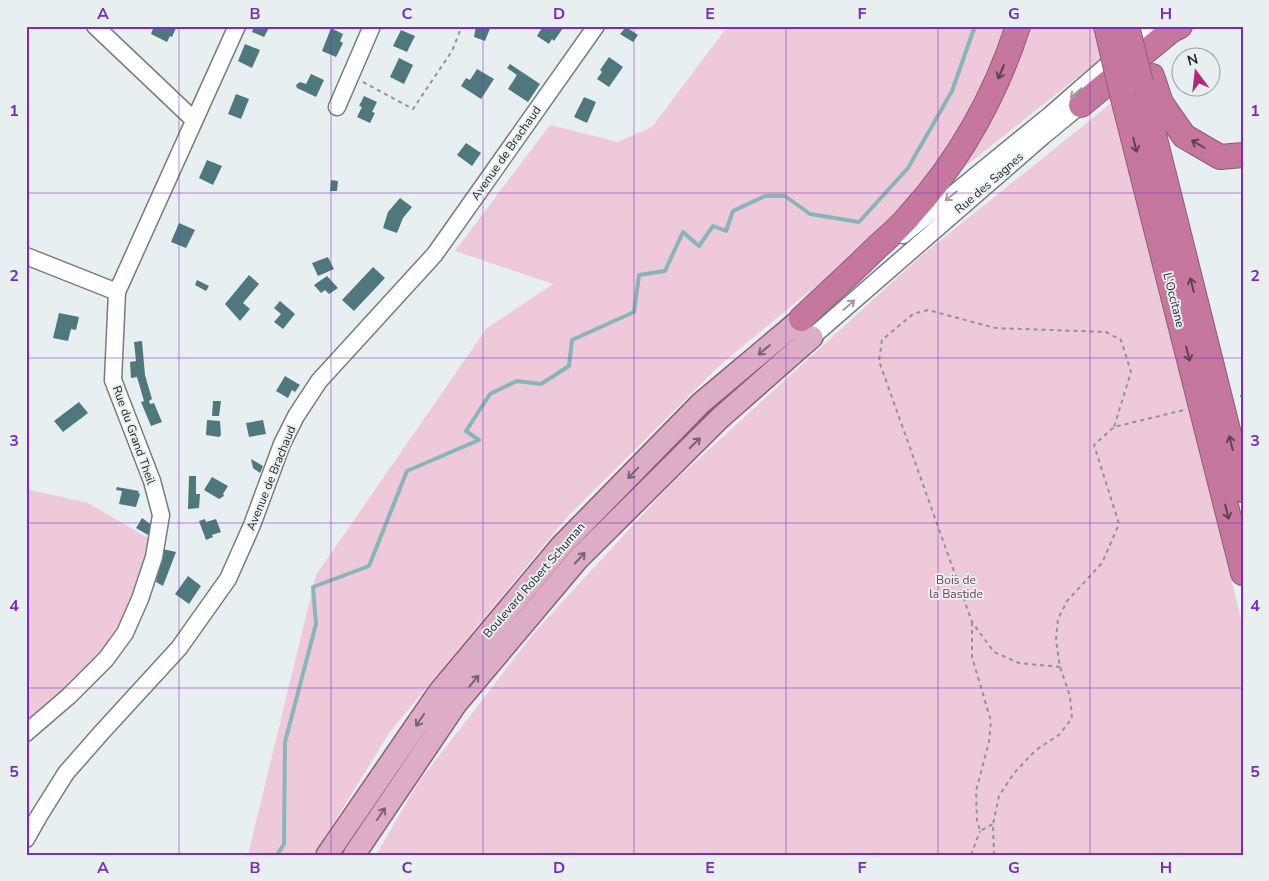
<svg xmlns="http://www.w3.org/2000/svg" width="1269" height="881" viewBox="0 0 1269 881" font-family="'Nunito Sans',sans-serif">
	<rect width="100%" height="100%" fill="#e8eff0"/>
	<path fill="#edc9d9" d="M728,26h367l8,31 -243,193 -139,114 -153,152 -179,217 -75,122h-66l68,-280 171,-247 66,-44 -98,-33 95,-126 68,17 34,-15z
		M1114,101l129,526v228h-867l42,-72 116,-150 135,-147 252,-230z
		M26,489l62,14 65,38 -23,68 -18,29 -34,39 -52,48z"/>
	<g fill="none" stroke-linecap="round" stroke-linejoin="round">
		<path stroke="#89b5b8" stroke-width="4" d="M277,855l7,-11 1,-102 31,-118 -3,-37 56,-21 38,-95 72,-31 -13,-9 24,-37 27,-13 24,3 28,-18 3,-26 62,-28 5,-37 26,-4 18,-39 16,14 14,-20 13,5 7,-20 32,-15h20l25,18 49,8 49,-54 44,-77 23,-65"/>
	</g>
	<path fill="#4e787b" d="M154,26h23l-5,11 -2,-1 -3,6 -16,-8z
		M254,26h16l-6,11 -12,-5z
		M476,26h15l-6,15 -11,-4z
		M543,26h17l3,2 -9,13 -2,-2 -3,5 -12,-8z
		M626,27l12,8 -5,7 -13,-8z
		M331,28l12,6 -3,7 3,2 -7,14 -14,-6z
		M401,30l14,6 -8,16 -14,-6z
		M245,44l15,6 -8,18 -14,-7z
		M609,57l14,10 -14,20 -12,-8 5,-7 -2,-2z
		M399,58l14,7 -9,19 -14,-7z
		M510,64l30,20 -12,18 -20,-13 9,-14 -10,-7z
		M477,69l17,10 -13,20 -20,-13 5,-8 4,2z
		M311,74l13,6 -8,17 -19,-9 -1,-3 4,-3 6,2z
		M236,94l13,5 -8,20 -13,-5z
		M364,96l13,6 -5,10 3,1 -5,10 -13,-6 5,-10 -3,-1z
		M584,97l12,5 -9,21 -13,-6z
		M466,143l15,10 -9,13 -15,-11z
		M207,160l15,6 -9,19 -14,-7z
		M331,180l7,1 -1,10h-7z
		M400,198l12,9 -9,11 -6,15 -14,-5 5,-16z
		M179,223l16,7 -9,18 -15,-6z
		M328,257l6,12 -16,7 -6,-13z
		M373,267l12,11 -31,33 -12,-11z
		M249,275l10,9 -16,19 7,6 -10,12 -15,-17z
		M327,276l11,12 -9,6 -4,-4 -4,3 -7,-8z
		M197,280l12,6 -3,5 -11,-6z
		M280,301l15,13 -12,15 -9,-7 7,-8 -7,-6z
		M59,313l20,4 -3,13 -5,-1 -3,12 -15,-3z
		M142,341l3,34 7,24 -3,2 1,3 4,-1 8,19 -11,4 -10,-24 3,-1 -7,-24 -6,1 -1,-16 6,-1 -2,-19z
		M285,376l15,9 -5,7 -3,-2 -4,8 -12,-7z
		M213,401h8l-2,15h-7z
		M79,402l9,11 -25,19 -9,-11z
		M207,420l13,1 1,14 -2,2 -13,-2z
		M263,420l3,14 -17,3 -3,-14z
		M251,459l12,7 -3,7 -7,-5z
		M189,476h7v18h4l-1,14 -11,1z
		M212,477l16,9 -5,8 1,2 -5,3 -15,-9z
		M117,487l22,4 -1,2 2,1 -4,13 -17,-3 3,-13 -6,-1z
		M142,518l11,8 -5,9 -12,-7z
		M205,519l1,3 10,-3 5,13 -9,3 1,2 -7,3 -7,-19z
		M163,549l13,3 -13,34 -7,-4z
		M188,576l13,10 -12,18 -14,-10z"/>
	<g fill="none" stroke-linecap="round" stroke-linejoin="round">
		<g stroke="#767d7d" stroke-width="19">
			<path id="minor" d="M95,26l99,94
				M337,107l35,-81
				M903,235l147,-120 102,-89
				M26,256l91,36
				M812,337l230,-200 46,-38
				M26,733l43,-37 37,-37 19,-26 15,-34 14,-42 7,-42 -9,-34 -39,-101 4,-88 120,-266
				M26,839l13,-23 27,-43 36,-41 77,-84 49,-69 24,-54 30,-81 14,-28 23,-35 116,-127 161,-228"/>
		</g>
		<g stroke="#8e5c75" stroke-width="24">
			<path id="major" d="M327,855l112,-163 122,-146 140,-143 100,-84
				M354,855l102,-151 122,-145 142,-141 92,-81"/>
		</g>
		<g stroke="#8e5c75" stroke-width="26">
			<path id="highway" d="M1152,76l9,27 23,33 36,21 23,-2
				M1141,83l102,407
				M1123,98l120,475
				M1081,105l91,-75 8,-4
				M801,319c25,-24 51,-47 75,-71 11,-10 23,-20 33,-32 50,-55 86,-119 109,-190"/>
		</g>
		<path stroke="#8e9494" stroke-width="2" stroke-dasharray="4 4" stroke-linecap="butt" d="M363,82l50,27 39,-58 10,-25
			M1240,396h3
			M972,622v35l19,64 -2,21 -13,49 1,29 3,11 13,-7
			M1060,667l-41,-4 -25,-11 -22,-30 -93,-261 3,-21 31,-26 15,-4 67,18 111,4 15,8 10,32 -17,55
			M971,855l9,-24
			M994,855l-1,-31 6,-28 15,-23 22,-23 24,-16 12,-16 -2,-22 -10,-29 -4,-27 2,-21 9,-18 35,-38 17,-39 -25,-79 20,-18 70,-17"/>
		<use href="#minor" stroke="#fff" stroke-width="16"/>
		<use href="#major" stroke="#ddadc5" stroke-width="21"/>
		<use href="#highway" stroke="#c6779e" stroke-width="24"/>
		<g stroke="#8e5c75" stroke-width="26" stroke-linecap="butt">
			<path id="highway-bridge" d="M1106,26l17,72
				M1127,26l14,57"/>
		</g>
		<use href="#highway-bridge" stroke="#c6779e" stroke-width="24"/>
	</g>
	<defs><path id="oneway-shaft" d="M-6 0H5M1.5-3L5.5 0L1.5 3" fill="none" stroke-width="1.6" stroke-linecap="round" stroke-linejoin="round" transform="scale(1.25)"/></defs>
	<g stroke="#5e4452">
		<use href="#oneway-shaft" transform="translate(1001 72) rotate(113)"/>
		<use href="#oneway-shaft" transform="translate(1198 144) rotate(-150)"/>
		<use href="#oneway-shaft" transform="translate(1135 145) rotate(76)"/>
		<use href="#oneway-shaft" transform="translate(1192 285) rotate(-104)"/>
		<use href="#oneway-shaft" transform="translate(1188 354) rotate(76)"/>
		<use href="#oneway-shaft" transform="translate(1231 443) rotate(-104)"/>
		<use href="#oneway-shaft" transform="translate(1227 512) rotate(76)"/>
	</g>
	<g stroke="#9d9f9f">
		<use href="#oneway-shaft" transform="translate(1076 93) rotate(139)"/>
		<use href="#oneway-shaft" transform="translate(951 196) rotate(141)"/>
		<use href="#oneway-shaft" transform="translate(849 305) rotate(-41)"/>
	</g>
	<g stroke="#78646f">
		<use href="#oneway-shaft" transform="translate(764 350) rotate(140)"/>
		<use href="#oneway-shaft" transform="translate(695 443) rotate(-45)"/>
		<use href="#oneway-shaft" transform="translate(633 473) rotate(134)"/>
		<use href="#oneway-shaft" transform="translate(580 558) rotate(-47)"/>
		<use href="#oneway-shaft" transform="translate(474 681) rotate(-50)"/>
		<use href="#oneway-shaft" transform="translate(420 720) rotate(124)"/>
		<use href="#oneway-shaft" transform="translate(381 814) rotate(-56)"/>
	</g>
	<path fill="none" stroke="#7b2cbf" stroke-width="1" stroke-opacity="0.55" d="M179,26v829M331,26v829M483,26v829M634,26v829M786,26v829M938,26v829M1090,26v829M26,193h1217M26,358h1217M26,523h1217M26,688h1217"/>
	<g text-anchor="middle" dominant-baseline="central" stroke-width="4" stroke-linejoin="round" paint-order="stroke">
		<g font-size="12" fill="#262929" stroke="#e8eff0">
			<text transform="translate(506 153) rotate(-55)">Avenue de Brachaud</text>
			<text transform="translate(989 183) rotate(-41)">Rue des Sagnes</text>
			<text transform="translate(1174 300) rotate(76)">L'Occitane</text>
			<text transform="translate(134 435) rotate(70)">Rue du Grand Theil</text>
			<text transform="translate(271 478) rotate(-68)">Avenue de Brachaud</text>
			<text transform="translate(534 580) rotate(-49)">Boulevard Robert Schuman</text>
		</g>
		<g font-size="12" fill="#75425b" stroke="#e8eff0">
			<text x="956" y="580">Bois de<tspan x="956" dy="14">la Bastide</tspan></text>
		</g>
	</g>
	<rect width="1269" height="881" fill="none" stroke="#e8eff0" stroke-width="55"/>
	<g transform="translate(1196 72) rotate(345)"><circle r="24" fill="#e8eff0" stroke="#9aa0a0"/>
	<path d="M0-4L9 19L0 12L-9 19Z" fill="#ad2c78"/>
	<text y="-8" font-size="14" font-weight="bold" text-anchor="middle" fill="#262929">N</text>
	</g>
	<rect x="28" y="28" width="1214" height="826" fill="none" stroke="#7b2cbf" stroke-width="2"/>
	<g font-size="16" text-anchor="middle" font-weight="bold" fill="#7b2cbf">
		<text x="103" y="19">A</text>
		<text x="255" y="19">B</text>
		<text x="407" y="19">C</text>
		<text x="559" y="19">D</text>
		<text x="710" y="19">E</text>
		<text x="862" y="19">F</text>
		<text x="1014" y="19">G</text>
		<text x="1166" y="19">H</text>
		<text x="14" y="116">1</text>
		<text x="1255" y="116">1</text>
		<text x="14" y="281">2</text>
		<text x="1255" y="281">2</text>
		<text x="14" y="446">3</text>
		<text x="1255" y="446">3</text>
		<text x="14" y="611">4</text>
		<text x="1255" y="611">4</text>
		<text x="14" y="777">5</text>
		<text x="1255" y="777">5</text>
		<text x="103" y="873">A</text>
		<text x="255" y="873">B</text>
		<text x="407" y="873">C</text>
		<text x="559" y="873">D</text>
		<text x="710" y="873">E</text>
		<text x="862" y="873">F</text>
		<text x="1014" y="873">G</text>
		<text x="1166" y="873">H</text>
	</g>
</svg>
